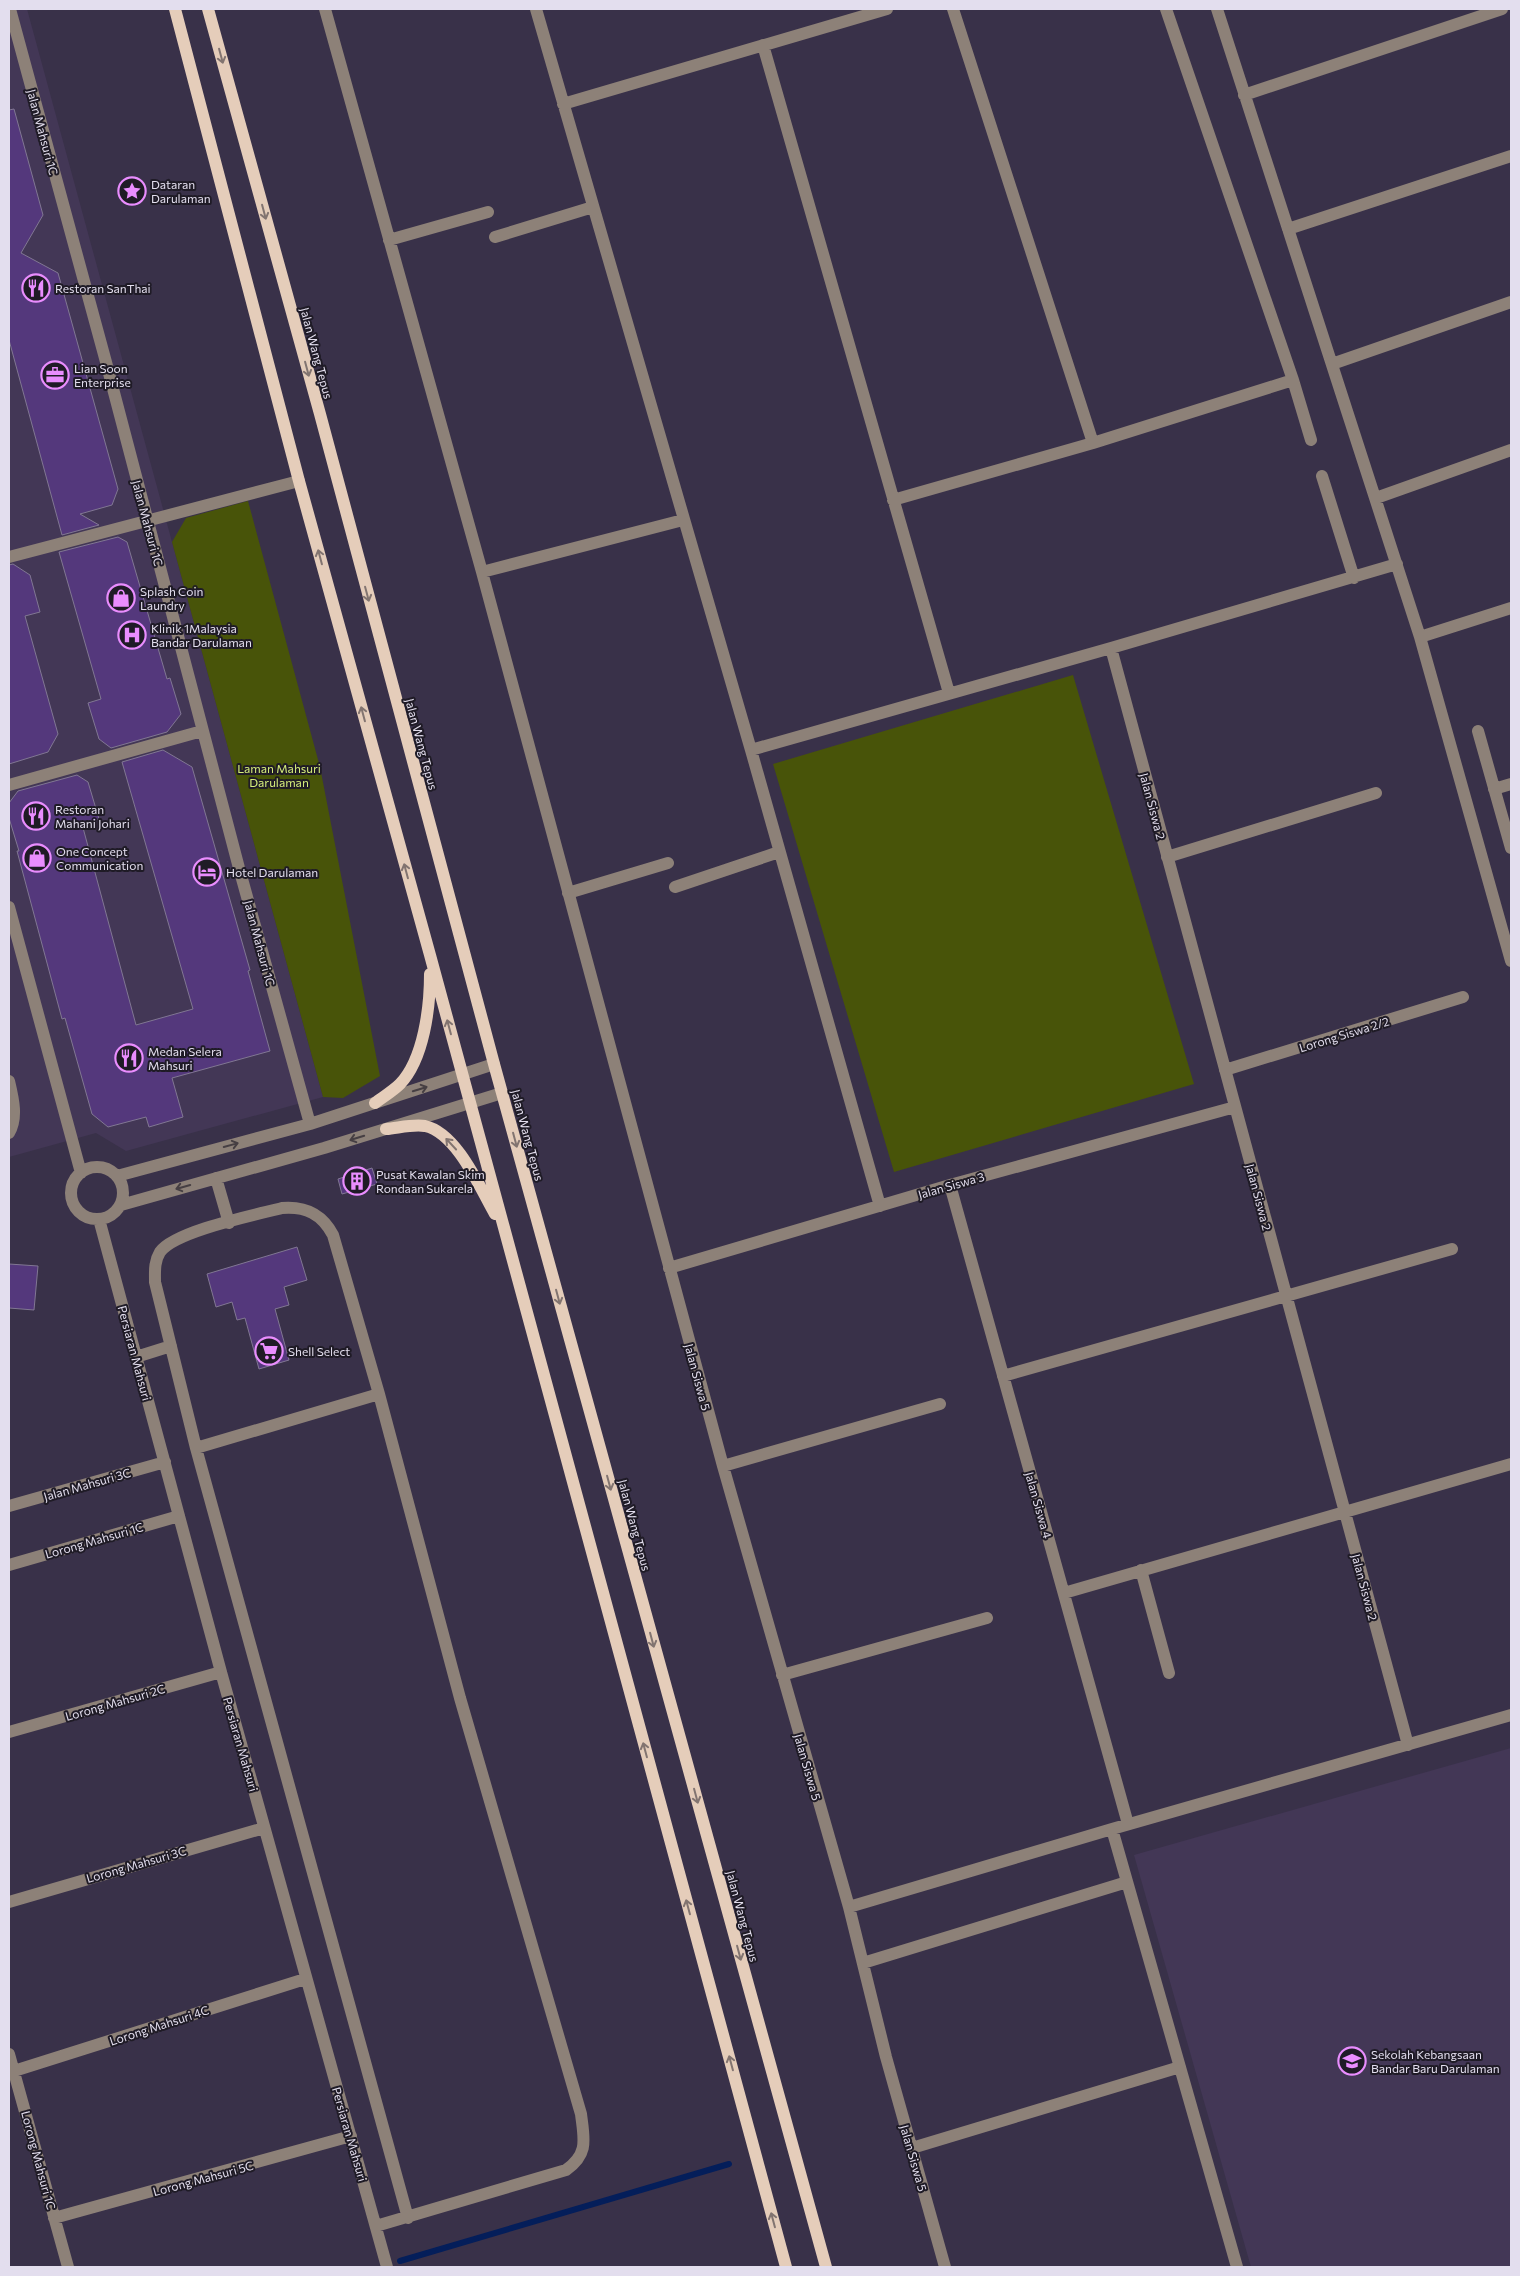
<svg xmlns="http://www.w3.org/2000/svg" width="1520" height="2276" viewBox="0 0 1520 2276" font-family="Commissioner,sans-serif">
	<rect width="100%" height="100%" fill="#393149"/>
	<path fill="#433756" d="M9,9h18l296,1088 -197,54 -30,-18 -87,24z
		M1511,1748v519h-260l-117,-412z"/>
	<path fill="#485409" d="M248,501l72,266 60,309 -37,22 -20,-1 -151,-555 14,-24z
		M1073,675l121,409 -300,88 -121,-408z"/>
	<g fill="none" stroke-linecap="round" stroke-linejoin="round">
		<path stroke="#041e5a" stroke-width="6" d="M400,2261l329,-97"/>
	</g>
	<path fill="#54387c" stroke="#817793" d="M14,109l29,106 -22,38 37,20 60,216 -6,16 -32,9 19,11 -37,10 -53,-195v-230z
		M118,537l9,5 40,137 3,-1 11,36 -14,18 -56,16 -12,-9 -11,-36 13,-4 -42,-147z
		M13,564l17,11 10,37 -15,4 33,118 -10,18 -39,12v-199z
		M163,750l29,17 58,203 -2,1 22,80 -98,27 11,39 -34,10 -3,-10 -38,10 -16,-13 -27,-96 -3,1 -45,-168h2l-10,-33v-15l9,-12 59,-16 11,7 11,37 -17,5 54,201 57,-16 -71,-247z
		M372,1168l5,16 -35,10 -4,-15z
		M297,1247l10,33 -23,7 5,18 -14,4 14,51 -30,9 -14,-51 -8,2 -5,-18 -16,5 -9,-33z
		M9,1264l29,2 -4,44 -25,-2z"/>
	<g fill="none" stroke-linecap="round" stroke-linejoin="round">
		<path stroke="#8d8178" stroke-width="12" d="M10,9l96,353 133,506 71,256
			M325,9l157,563 241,894 126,441 37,150 59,210
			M536,9l215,741 129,456
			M953,9l140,434
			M1166,9l127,371 18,60
			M1217,9l203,628 91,324
			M763,45l186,648
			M1244,95l258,-86
			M563,104l324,-95
			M1288,229l223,-73
			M495,237l98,-30
			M389,240l99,-28
			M1332,364l179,-62
			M1322,476l32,102
			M1376,498l135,-48
			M893,500l200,-57 200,-63
			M9,557l290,-76
			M482,572l201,-52
			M1420,637l91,-29
			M1111,648l297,1097
			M1478,731l33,117
			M751,750l360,-102 286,-84
			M9,785l193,-54
			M1494,789l17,-5
			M1167,857l209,-64
			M675,887l104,-35
			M568,893l100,-30
			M9,907l72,266
			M1225,1070l238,-73
			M9,1081c4,17 9,37 0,52
			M71 1193a26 26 0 1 1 52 0a26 26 0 1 1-52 0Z
			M117,1176l193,-52 184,-60
			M216,1178l13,45
			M950,1185l178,639
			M121,1205l203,-57 178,-55
			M99,1219l122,453 166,595
			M669,1268l281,-83 285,-78
			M136,1357l35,-11
			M1003,1376l449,-127
			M196,1448l183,-54
			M723,1466l217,-62
			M9,1506l156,-44
			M9,1565l170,-49
			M1141,1570l28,103
			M1064,1593l447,-129
			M782,1675l205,-57
			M9,1732l212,-60
			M1112,1829l125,438
			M9,1902l255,-74
			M849,1907l263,-78 399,-114
			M863,1963l264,-81
			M9,2054l59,213
			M14,2071l291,-92
			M912,2148l268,-81
			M54,2218l297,-82
			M376,2226l190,-56c23,-16 18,-31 15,-56l-121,-416 -81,-304 -46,-159c-11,-21 -27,-29 -51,-27 -27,7 -107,23 -122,44 -6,10 -5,19 -5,30l41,166 212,770"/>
		<path stroke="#e5cdba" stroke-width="12" d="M175,9l124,472 131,474 356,1312
			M208,9l112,405 174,650 332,1203
			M375,1103c8,-6 18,-12 25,-19 24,-25 30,-77 30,-110
			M386,1129c12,-1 27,-5 39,-3 32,7 55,62 70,88"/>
	</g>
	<defs><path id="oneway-shaft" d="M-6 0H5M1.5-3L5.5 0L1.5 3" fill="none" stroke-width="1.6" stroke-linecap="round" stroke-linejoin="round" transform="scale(1.25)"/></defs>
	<g stroke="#827470">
		<use href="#oneway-shaft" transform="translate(221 56) rotate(75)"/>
		<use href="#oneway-shaft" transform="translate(264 212) rotate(75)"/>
		<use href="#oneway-shaft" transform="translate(307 369) rotate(75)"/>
		<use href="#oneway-shaft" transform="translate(320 557) rotate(-105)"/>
		<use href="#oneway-shaft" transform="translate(367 594) rotate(75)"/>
		<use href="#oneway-shaft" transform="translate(363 714) rotate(-105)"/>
		<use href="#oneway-shaft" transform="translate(406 871) rotate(-105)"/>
		<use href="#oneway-shaft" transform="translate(449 1027) rotate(-105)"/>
		<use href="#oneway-shaft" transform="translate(515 1140) rotate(75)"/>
		<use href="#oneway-shaft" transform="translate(451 1144) rotate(-133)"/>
		<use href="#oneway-shaft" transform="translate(558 1297) rotate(75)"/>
		<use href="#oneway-shaft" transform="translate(609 1483) rotate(75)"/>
		<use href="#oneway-shaft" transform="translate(652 1640) rotate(75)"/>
		<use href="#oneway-shaft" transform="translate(645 1750) rotate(-105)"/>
		<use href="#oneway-shaft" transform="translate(696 1796) rotate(75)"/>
		<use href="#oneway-shaft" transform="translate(688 1907) rotate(-105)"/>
		<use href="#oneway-shaft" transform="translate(739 1953) rotate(75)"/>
		<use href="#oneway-shaft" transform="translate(731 2063) rotate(-105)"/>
		<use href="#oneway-shaft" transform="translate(773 2220) rotate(-105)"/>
	</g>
	<g stroke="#463f43">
		<use href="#oneway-shaft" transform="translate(420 1089) rotate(-17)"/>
		<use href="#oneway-shaft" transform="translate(357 1138) rotate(163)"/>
		<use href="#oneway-shaft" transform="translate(231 1145) rotate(-15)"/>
		<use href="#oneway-shaft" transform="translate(183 1187) rotate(164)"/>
	</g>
	<defs>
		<g id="sight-ring" transform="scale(1.4375)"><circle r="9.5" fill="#1f1b26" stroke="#e98dfe" stroke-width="1.5"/><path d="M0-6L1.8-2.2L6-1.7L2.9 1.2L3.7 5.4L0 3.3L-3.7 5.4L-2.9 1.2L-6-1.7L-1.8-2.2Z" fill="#e98dfe"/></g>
		<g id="restaurant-ring" transform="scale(1.4375)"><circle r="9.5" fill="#1f1b26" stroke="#e98dfe" stroke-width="1.5"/><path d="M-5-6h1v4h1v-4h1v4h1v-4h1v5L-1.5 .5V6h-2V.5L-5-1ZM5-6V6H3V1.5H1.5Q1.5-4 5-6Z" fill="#e98dfe"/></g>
		<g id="office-ring" transform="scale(1.4375)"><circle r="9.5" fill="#1f1b26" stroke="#e98dfe" stroke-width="1.5"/><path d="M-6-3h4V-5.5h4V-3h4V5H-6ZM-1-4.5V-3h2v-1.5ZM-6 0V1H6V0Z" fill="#e98dfe"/></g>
		<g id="shop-ring" transform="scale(1.4375)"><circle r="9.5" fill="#1f1b26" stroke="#e98dfe" stroke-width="1.5"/><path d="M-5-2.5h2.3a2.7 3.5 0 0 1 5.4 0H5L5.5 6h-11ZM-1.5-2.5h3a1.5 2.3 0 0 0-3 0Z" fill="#e98dfe"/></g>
		<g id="hospital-ring" transform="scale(1.4375)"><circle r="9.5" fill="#1f1b26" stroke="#e98dfe" stroke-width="1.5"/><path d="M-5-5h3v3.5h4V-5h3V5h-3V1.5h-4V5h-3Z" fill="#e98dfe"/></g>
		<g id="hotel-ring" transform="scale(1.4375)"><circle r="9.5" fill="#1f1b26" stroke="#e98dfe" stroke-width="1.5"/><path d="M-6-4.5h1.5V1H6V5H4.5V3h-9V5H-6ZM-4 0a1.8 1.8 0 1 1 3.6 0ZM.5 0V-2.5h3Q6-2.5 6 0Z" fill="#e98dfe"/></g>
		<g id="building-ring" transform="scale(1.4375)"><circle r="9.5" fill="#1f1b26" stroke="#e98dfe" stroke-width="1.5"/><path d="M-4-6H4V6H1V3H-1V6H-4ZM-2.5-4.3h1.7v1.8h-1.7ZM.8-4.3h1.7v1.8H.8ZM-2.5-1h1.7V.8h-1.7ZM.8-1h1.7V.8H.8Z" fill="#e98dfe"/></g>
		<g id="supermarket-ring" transform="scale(1.4375)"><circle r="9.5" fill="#1f1b26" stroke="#e98dfe" stroke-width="1.5"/><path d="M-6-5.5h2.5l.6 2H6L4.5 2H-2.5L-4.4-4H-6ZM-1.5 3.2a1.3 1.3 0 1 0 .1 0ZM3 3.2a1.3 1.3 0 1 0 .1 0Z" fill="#e98dfe"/></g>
		<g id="school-ring" transform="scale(1.4375)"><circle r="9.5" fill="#1f1b26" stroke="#e98dfe" stroke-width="1.5"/><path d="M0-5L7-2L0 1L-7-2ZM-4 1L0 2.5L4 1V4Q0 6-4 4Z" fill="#e98dfe"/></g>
	</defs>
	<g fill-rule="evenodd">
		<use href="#sight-ring" x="132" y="191"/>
		<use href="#restaurant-ring" x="36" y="288"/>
		<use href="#office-ring" x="55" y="375"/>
		<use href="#shop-ring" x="121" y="598"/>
		<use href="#hospital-ring" x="132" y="635"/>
		<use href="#restaurant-ring" x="36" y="816"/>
		<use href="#shop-ring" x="37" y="858"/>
		<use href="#hotel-ring" x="207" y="872"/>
		<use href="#restaurant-ring" x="129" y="1058"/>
		<use href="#building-ring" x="357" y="1181"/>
		<use href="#supermarket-ring" x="269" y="1351"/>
		<use href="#school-ring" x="1352" y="2061"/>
	</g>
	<g text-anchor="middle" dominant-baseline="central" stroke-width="4" stroke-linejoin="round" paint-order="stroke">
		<g font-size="12" fill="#e3deee" stroke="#1f1b26">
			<text transform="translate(43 132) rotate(75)">Jalan Mahsuri 1C</text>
			<text transform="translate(317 353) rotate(75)">Jalan Wang Tepus</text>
			<text transform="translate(148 523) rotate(75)">Jalan Mahsuri 1C</text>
			<text transform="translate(422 744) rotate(75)">Jalan Wang Tepus</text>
			<text transform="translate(1153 806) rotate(75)">Jalan Siswa 2</text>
			<text transform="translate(260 943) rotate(75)">Jalan Mahsuri 1C</text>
			<text transform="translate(1344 1034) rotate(-17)">Lorong Siswa 2/2</text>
			<text transform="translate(528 1135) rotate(75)">Jalan Wang Tepus</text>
			<text transform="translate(951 1185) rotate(-16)">Jalan Siswa 3</text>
			<text transform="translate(1259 1197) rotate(75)">Jalan Siswa 2</text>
			<text transform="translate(135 1353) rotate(75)">Persiaran Mahsuri</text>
			<text transform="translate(698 1377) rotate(75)">Jalan Siswa 5</text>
			<text transform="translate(87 1484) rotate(-16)">Jalan Mahsuri 3C</text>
			<text transform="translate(1039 1505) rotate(74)">Jalan Siswa 4</text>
			<text transform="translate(635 1525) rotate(75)">Jalan Wang Tepus</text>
			<text transform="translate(94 1540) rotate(-16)">Lorong Mahsuri 1C</text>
			<text transform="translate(1365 1587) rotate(75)">Jalan Siswa 2</text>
			<text transform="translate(115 1702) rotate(-16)">Lorong Mahsuri 2C</text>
			<text transform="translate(241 1744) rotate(74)">Persiaran Mahsuri</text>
			<text transform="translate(808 1767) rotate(74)">Jalan Siswa 5</text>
			<text transform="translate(136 1864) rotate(-16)">Lorong Mahsuri 3C</text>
			<text transform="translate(743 1916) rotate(75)">Jalan Wang Tepus</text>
			<text transform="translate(159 2025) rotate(-18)">Lorong Mahsuri 4C</text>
			<text transform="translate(350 2134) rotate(74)">Persiaran Mahsuri</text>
			<text transform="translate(914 2158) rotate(74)">Jalan Siswa 5</text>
			<text transform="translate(39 2160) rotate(75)">Lorong Mahsuri 1C</text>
			<text transform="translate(203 2178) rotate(-15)">Lorong Mahsuri 5C</text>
		</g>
		<g font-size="12" fill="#e3deee" stroke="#1f1b26" text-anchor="start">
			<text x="151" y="184">Dataran<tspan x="151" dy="14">Darulaman</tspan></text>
			<text x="55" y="288">Restoran SanThai</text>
			<text x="74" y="368">Lian Soon<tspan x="74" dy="14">Enterprise</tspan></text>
			<text x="140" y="591">Splash Coin<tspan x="140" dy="14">Laundry</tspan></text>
			<text x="151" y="628">Klinik 1Malaysia<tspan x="151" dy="14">Bandar Darulaman</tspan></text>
			<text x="55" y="809">Restoran<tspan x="55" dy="14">Mahani Johari</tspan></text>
			<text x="56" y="851">One Concept<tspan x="56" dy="14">Communication</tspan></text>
			<text x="226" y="872">Hotel Darulaman</text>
			<text x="148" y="1051">Medan Selera<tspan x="148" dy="14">Mahsuri</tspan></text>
			<text x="376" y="1174">Pusat Kawalan Skim<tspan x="376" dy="14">Rondaan Sukarela</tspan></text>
			<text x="288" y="1351">Shell Select</text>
			<text x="1371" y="2054">Sekolah Kebangsaan<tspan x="1371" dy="14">Bandar Baru Darulaman</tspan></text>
		</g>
		<g font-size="12" fill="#d5ed7b" stroke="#1f1b26">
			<text x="279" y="768">Laman Mahsuri<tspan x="279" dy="14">Darulaman</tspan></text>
		</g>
	</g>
	<rect width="1520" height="2276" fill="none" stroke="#e3deee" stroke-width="20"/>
</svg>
